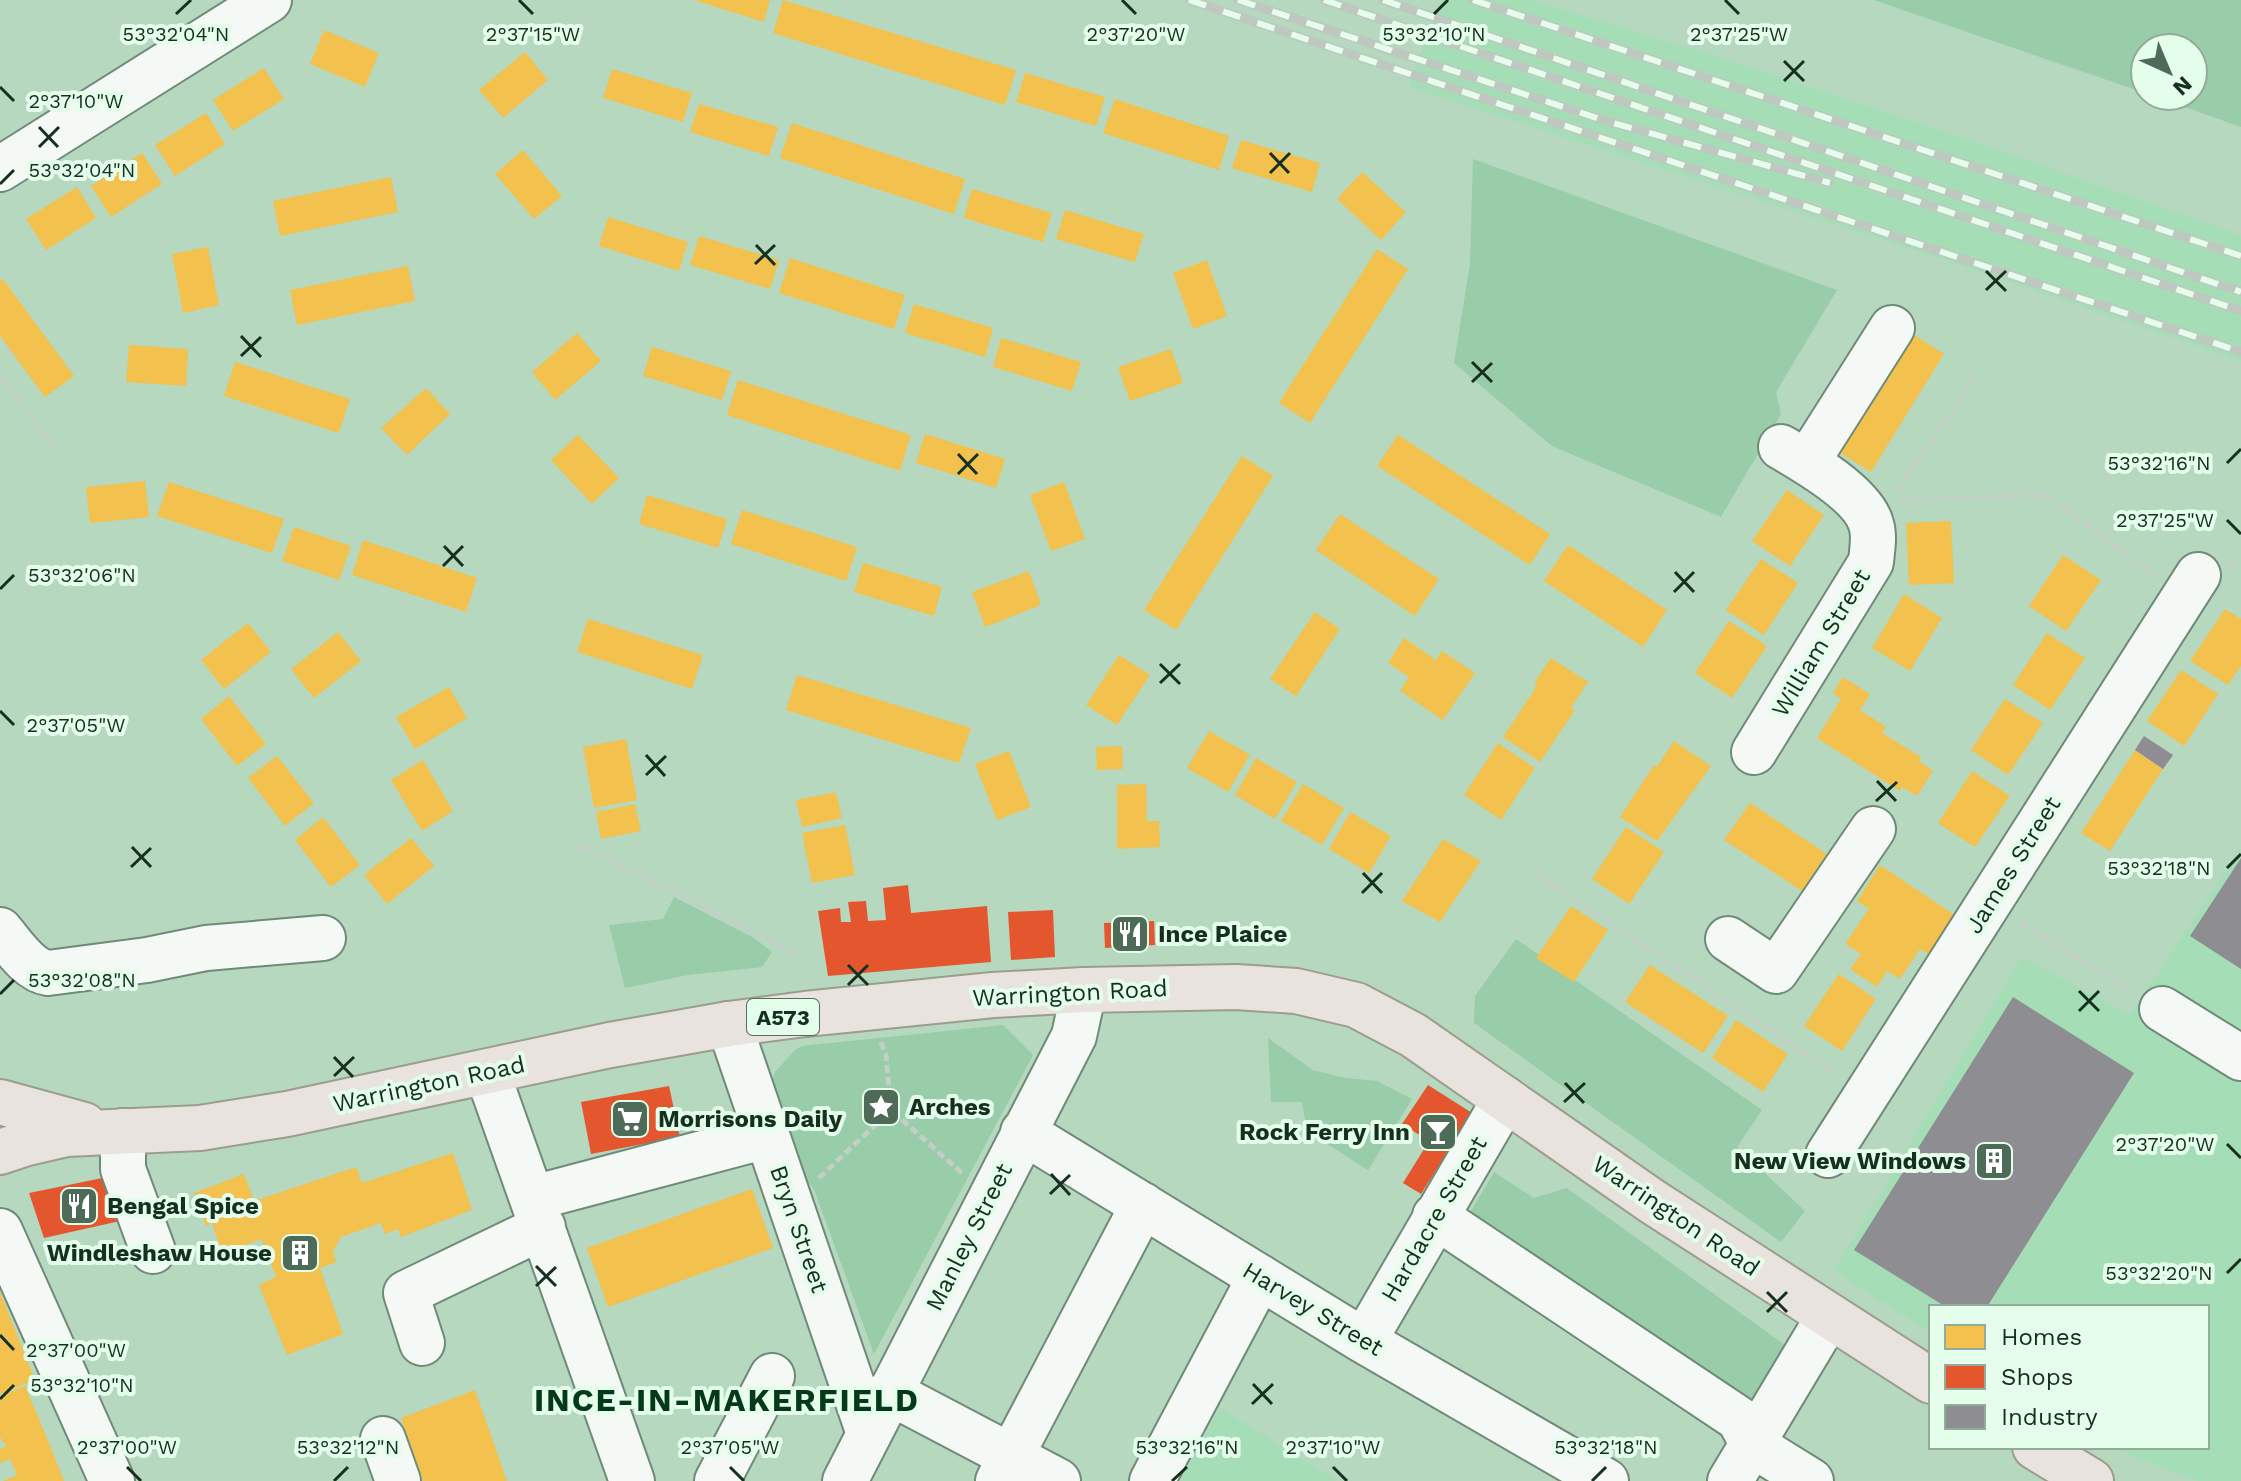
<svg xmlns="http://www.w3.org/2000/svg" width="2241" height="1481" viewBox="0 0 2241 1481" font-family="'Work Sans',sans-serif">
	<rect width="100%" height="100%" fill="#b5d8bf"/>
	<path fill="#a5deb6" d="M1441,0h88l9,2 173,53 212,69 318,111v126l-297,-101 -535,-173z
		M2241,848v633h-43l-88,-34h97v-140h-276v26l-97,-62 188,-314 108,58z
		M1220,1408l117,73h-156z"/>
	<path fill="#99cca8" d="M1874,0h367v127l-87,-31h39v-48h-48v45z
		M1473,159l364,131 -61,102 5,22 -60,103 -169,-71 -98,-83 16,-99z
		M674,897l80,41 18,14 -10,15 -74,8 -63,13 -16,-63 54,-6z
		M1516,939l246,171 -25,37 68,64 -24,31 -307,-219 1,-27z
		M1003,1025l30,30 -159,299 -60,-165 -14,-17 -30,-87 5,-13 21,-23 6,-3z
		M1268,1038l45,32 32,8 32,3 35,18 -44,71 -61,-39 -5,-29h-31z
		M1494,1172l40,26 33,-10 218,157 -40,70 -285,-185z"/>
	<path fill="#f2c14e" d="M694,0h76l-6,22z
		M783,0l233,70 -11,35 -232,-72z
		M324,30l55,23 -14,34 -55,-23z
		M525,52l23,28 -45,38 -24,-28z
		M264,68l20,31 -51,32 -20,-31z
		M612,69l80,24 -9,29 -80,-24z
		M1025,73l80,24 -9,29 -80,-24z
		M1115,99l114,37 -10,34 -116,-37z
		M699,104l79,23 -9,29 -79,-24z
		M206,113l19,31 -50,32 -20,-31z
		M792,123l173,56 -11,35 -174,-56z
		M1241,140l79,23 -8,29 -80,-24z
		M523,150l39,46 -28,23 -39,-45z
		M142,153l20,31 -51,33 -20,-31z
		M1362,172l44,40 -25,28 -44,-41z
		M391,177l7,35 -118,24 -7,-35z
		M77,187l19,31 -50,32 -20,-31z
		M972,189l80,24 -9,29 -79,-24z
		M1065,210l79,24 -9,28 -79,-23z
		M608,217l80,25 -9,29 -80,-25z
		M699,236l80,24 -9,29 -80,-24z
		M208,247l11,58 -36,8 -11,-59z
		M1377,249l31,20 -98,154 -31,-20z
		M790,258l115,37 -11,34 -115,-36z
		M1207,260l20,56 -34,13 -20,-56z
		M408,266l7,35 -118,24 -7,-35z
		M3,279l71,97 -29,21 -45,-61v-55z
		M914,304l79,24 -8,29 -80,-24z
		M1908,331l36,23 -73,118 -37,-23z
		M577,333l24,28 -46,39 -23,-28z
		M1001,338l80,24 -9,29 -79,-24z
		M129,345l59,4 -2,37 -60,-4z
		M652,347l79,24 -9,29 -79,-24z
		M1171,349l12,34 -53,18 -12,-34z
		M235,362l115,37 -11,34 -115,-37z
		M738,380l173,55 -11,36 -173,-56z
		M426,388l24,26 -43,41 -26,-27z
		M925,434l80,25 -9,29 -80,-25z
		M578,435l41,43 -27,26 -41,-44z
		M1398,435l152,99 -20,31 -153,-99z
		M1242,456l31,20 -97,154 -32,-20z
		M145,481l4,36 -59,6 -4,-36z
		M169,482l115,37 -12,34 -115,-37z
		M1064,482l21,57 -34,12 -21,-56z
		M1787,490l37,25 -34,51 -38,-25z
		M647,495l80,24 -9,29 -79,-24z
		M742,510l115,37 -11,34 -115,-37z
		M1340,514l99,65 -24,37 -99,-66z
		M1951,521l3,62 -45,2 -3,-62z
		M294,527l57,19 -12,34 -57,-19z
		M363,540l114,38 -11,34 -114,-37z
		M1568,545l99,65 -24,37 -99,-66z
		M2063,555l38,25 -35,51 -37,-25z
		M1761,559l37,24 -34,52 -38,-25z
		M863,563l79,24 -8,29 -80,-24z
		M1029,571l12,34 -56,22 -13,-35z
		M1904,594l38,24 -32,53 -38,-23z
		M2225,609l16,10v47l-13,19 -38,-24z
		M1315,612l25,17 -44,67 -26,-17z
		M588,619l115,36 -11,34 -115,-37z
		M1729,621l38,25 -35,52 -37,-25z
		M248,623l23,29 -47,37 -23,-29z
		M338,632l23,29 -47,37 -23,-29z
		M2047,633l38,25 -35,52 -37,-25z
		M1404,638l32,22 6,-9 33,22 -32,47 -43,-29 9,-14 -21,-14z
		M1119,655l31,20 -33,50 -31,-20z
		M1551,658l37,24 -17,26 4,2 -35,52 -37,-25 34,-51 -3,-3z
		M2181,670l37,24 -34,52 -37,-25z
		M797,675l174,53 -12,35 -173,-53z
		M1843,677l27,17 -10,16 26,17 -4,6 39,24 -2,4 14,10 -16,25 -15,-9 -2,4 -83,-53 24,-39 -8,-6z
		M449,687l18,31 -52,31 -19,-32z
		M229,696l37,48 -29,22 -36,-47z
		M2005,699l38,24 -35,52 -37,-25z
		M1209,731l41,24 -22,37 -41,-24z
		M626,739l11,61 -43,8 -11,-61z
		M1674,741l37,25 -54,75 -37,-24 34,-52 3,2z
		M1498,743l37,25 -34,52 -37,-25z
		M1122,746l1,23 -26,1 -1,-23z
		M2135,750l28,19 -53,82 -29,-18z
		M1009,751l22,56 -34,13 -22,-56z
		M277,756l37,47 -29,23 -37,-48z
		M1256,758l41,24 -22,37 -40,-24z
		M423,760l30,51 -31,20 -31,-51z
		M1972,771l38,25 -35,51 -37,-24z
		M1146,784l1,37h12l1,26 -43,2v-64z
		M1303,784l41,24 -22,37 -41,-24z
		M836,792l6,26 -40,9 -6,-27z
		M1750,803l77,51 -25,37 -78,-51z
		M635,804l6,27 -40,8 -5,-27z
		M1350,812l41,24 -22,37 -40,-24z
		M323,817l37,48 -29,22 -36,-47z
		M845,825l10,50 -43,8 -10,-50z
		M1626,827l38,25 -35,52 -37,-25z
		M411,838l23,28 -47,38 -23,-29z
		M1443,839l38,22 -41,61 -38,-21z
		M1880,865l76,51 -26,39 -10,-6 -20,30 -13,-8 -10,16 -27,-18 11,-15 -16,-10 24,-35 -12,-8z
		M1571,906l37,24 -34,52 -38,-24z
		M1650,965l78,51 -25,37 -78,-51z
		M1839,974l37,25 -34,52 -38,-25z
		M1736,1020l52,34 -25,38 -51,-34z
		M453,1153l19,57 -71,27 -3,-8 -13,5 -4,-11 -40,14 -8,14 3,11 -16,6 23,66 -56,21 -28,-70 17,-8 -15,-38 -39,15 -10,-31 -6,3 -12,-33 50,-19 10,27 102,-34 6,16z
		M752,1189l21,59 -165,59 -21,-59z
		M0,1292l35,88 -35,14z
		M25,1386l19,45 20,50h-61l14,-6 -7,-16 -10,4v-14l6,-3 -6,-9v-41z
		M475,1390l32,91h-84l-22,-63z"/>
	<path fill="#e4572e" d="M908,885l3,28 76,-7 4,56 -163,14 -10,-65 22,-3 1,14h10l-3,-20 18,-1 2,20 18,-1 -3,-32z
		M1053,910l2,47 -44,3 -3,-48z
		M1154,921l1,24 -50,3 -1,-25z
		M1428,1085l44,28 -51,81 -18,-11 26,-42 -27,-17z
		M669,1086l11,51 -89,17 -10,-52z
		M117,1175l12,44 -85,19 -15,-45z"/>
	<path fill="#8d8d92" d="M2144,736l29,19 -10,14 -28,-19z
		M2241,858v111l-51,-33z
		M2013,997l121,76 -147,234h-41l-92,-57z"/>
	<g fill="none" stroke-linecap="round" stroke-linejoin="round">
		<g stroke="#6f8b78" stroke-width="48">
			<path id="minor" d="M0,169l269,-169
				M1807,462l85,-134
				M1754,752l117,-190c1,-12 4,-26 0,-38 -8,-29 -64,-62 -90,-77
				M0,930c13,15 28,40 48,43l99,-13 59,-12 117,-10
				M1728,939l48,32 97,-142
				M2162,1009l79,49
				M729,1024l140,410
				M487,1072l145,409
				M123,1131v38l30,82
				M1023,1132l341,209 242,140
				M1828,1155l370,-580
				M533,1198l234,-62
				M1435,1216l304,203 14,26 58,36
				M0,1231l112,250
				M1364,1341l141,-242
				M422,1343l-16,-50 137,-66
				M889,1392l169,89
				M383,1439l15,42
				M717,1481l55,-105
				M845,1481l229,-445 10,-46
				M998,1481l145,-276
				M1152,1481l108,-204
				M1730,1481l99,-165"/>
		</g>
		<g stroke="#9c9d8c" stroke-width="48">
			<path id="major" d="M0,1102l84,23
				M0,1152l27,-9 39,-9 134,-6 87,-14 323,-69 119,-21 76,-10 188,-19 91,-5 152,-3 60,4 60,14 57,30 240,167 278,179
				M2035,1447l56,34"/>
		</g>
		<path stroke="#c3cfc7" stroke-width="5" stroke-dasharray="8 4" stroke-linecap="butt" d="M0,376l55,72
			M1896,492l80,-115
			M1901,500l145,-5 110,81
			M2230,566l11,-3
			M573,846l19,4 204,104
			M1534,872l302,202
			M2020,923l111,67
			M881,1042l5,13 5,55 72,64
			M819,1178l72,-68"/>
		<use href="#minor" stroke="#f4f9f5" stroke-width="44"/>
		<use href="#major" stroke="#e8e3de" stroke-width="44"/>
		<g stroke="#bec7c0" stroke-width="9">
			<path id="rail" d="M1189,0l1052,352
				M1238,0l368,121 224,62
				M1324,0l917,311
				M1383,0l858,292
				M1473,0l768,256"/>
		</g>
		<use href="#rail" stroke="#e4feeb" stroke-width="6" stroke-dasharray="18" stroke-linecap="butt"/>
	</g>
	<path fill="none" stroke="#15301e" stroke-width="3" d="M519,0l14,14M1122,0l14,14M1725,0l14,14M176,14l15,-14M1434,14l14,-14M1784,61l20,20M1784,81l20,-20M0,87l14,14M39,127l19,20M39,147l20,-20M1270,153l19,20M1270,173l20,-20M0,184l14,-14M756,245l19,20M755,264l20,-19M1986,271l20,20M1986,290l20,-19M241,336l20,21M241,356l20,-19M1472,362l20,20M1472,382l20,-19M958,454l19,20M2227,463l14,-14M958,474l20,-20M2227,520l14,14M444,546l19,20M443,566l20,-20M1675,572l19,20M0,589l14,-14M1674,592l20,-20M1160,664l20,20M1160,683l20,-19M0,711l14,14M646,755l19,21M646,775l20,-19M1877,781l19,20M1876,801l21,-19M132,847l19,20M131,867l20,-19M2227,868l14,-14M1363,873l19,20M1362,893l20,-20M848,965l20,20M848,985l20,-20M2079,991l20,20M0,994l14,-14M2079,1011l20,-20M334,1057l19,20M334,1076l20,-19M1565,1083l19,20M1564,1102l21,-19M2227,1144l14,14M1051,1174l19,21M1050,1194l20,-19M536,1266l20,20M2227,1273l14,-14M536,1286l20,-19M1767,1292l20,20M1767,1312l20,-20M0,1335l14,15M1253,1384l19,20M0,1399l14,-14M1252,1404l21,-20M127,1467l14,14M730,1467l14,14M1333,1467l14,14M334,1481l14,-14M1172,1481l15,-14M1592,1481l14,-14"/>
	<defs>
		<g id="restaurant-square" transform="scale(2)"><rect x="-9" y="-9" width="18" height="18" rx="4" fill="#4d6b56" stroke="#e4feeb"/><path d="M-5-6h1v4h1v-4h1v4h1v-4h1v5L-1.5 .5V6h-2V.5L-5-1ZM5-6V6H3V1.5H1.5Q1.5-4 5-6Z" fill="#fff"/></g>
		<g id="sight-square" transform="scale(2)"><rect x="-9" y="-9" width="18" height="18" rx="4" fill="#4d6b56" stroke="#e4feeb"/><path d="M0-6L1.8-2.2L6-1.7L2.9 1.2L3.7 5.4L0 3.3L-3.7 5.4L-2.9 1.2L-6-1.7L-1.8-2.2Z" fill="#fff"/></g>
		<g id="supermarket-square" transform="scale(2)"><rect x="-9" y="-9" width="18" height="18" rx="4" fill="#4d6b56" stroke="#e4feeb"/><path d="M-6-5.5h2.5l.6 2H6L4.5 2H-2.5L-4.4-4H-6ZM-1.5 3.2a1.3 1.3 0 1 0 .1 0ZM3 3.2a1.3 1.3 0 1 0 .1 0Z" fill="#fff"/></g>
		<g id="bar-square" transform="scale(2)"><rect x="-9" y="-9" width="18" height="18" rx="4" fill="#4d6b56" stroke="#e4feeb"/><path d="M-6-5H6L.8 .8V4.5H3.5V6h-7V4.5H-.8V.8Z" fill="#fff"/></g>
		<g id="building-square" transform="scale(2)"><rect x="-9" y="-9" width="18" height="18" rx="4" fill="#4d6b56" stroke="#e4feeb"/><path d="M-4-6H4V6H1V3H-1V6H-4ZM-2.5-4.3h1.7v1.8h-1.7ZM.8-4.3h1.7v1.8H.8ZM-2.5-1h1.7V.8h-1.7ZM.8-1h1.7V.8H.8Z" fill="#fff"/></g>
	</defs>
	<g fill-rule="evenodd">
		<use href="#restaurant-square" x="1130" y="934"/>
		<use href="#sight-square" x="881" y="1107"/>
		<use href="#supermarket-square" x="630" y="1119"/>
		<use href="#bar-square" x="1438" y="1132"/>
		<use href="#building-square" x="1994" y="1161"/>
		<use href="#restaurant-square" x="79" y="1206"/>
		<use href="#building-square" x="300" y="1253"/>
	</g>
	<g text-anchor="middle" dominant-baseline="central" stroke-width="8" stroke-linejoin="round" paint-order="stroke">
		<rect fill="#e4feeb" stroke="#536e5c" stroke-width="2" x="747" y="999" width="72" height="36" rx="6"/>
		<g font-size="22" font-weight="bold" fill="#15301e">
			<text x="783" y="1017">A573</text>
		</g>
		<g font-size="24" fill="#15301e" stroke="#e4feeb">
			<text transform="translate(1821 643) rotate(-59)">William Street</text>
			<text transform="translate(2013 865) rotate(-58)">James Street</text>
			<text transform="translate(1070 993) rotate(-3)">Warrington Road</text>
			<text transform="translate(429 1084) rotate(-12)">Warrington Road</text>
			<text transform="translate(1676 1216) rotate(34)">Warrington Road</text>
			<text transform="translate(1434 1219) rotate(-60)">Hardacre Street</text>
			<text transform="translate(799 1229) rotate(71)">Bryn Street</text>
			<text transform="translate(969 1237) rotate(-63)">Manley Street</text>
			<text transform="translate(1313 1309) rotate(31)">Harvey Street</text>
		</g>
		<g font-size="24" font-weight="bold" fill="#15301e" stroke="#e4feeb" text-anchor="start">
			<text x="1158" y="934">Ince Plaice</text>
			<text x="909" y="1107">Arches</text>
			<text x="658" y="1119">Morrisons Daily</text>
			<text x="1410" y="1132" text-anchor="end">Rock Ferry Inn</text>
			<text x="1966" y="1161" text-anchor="end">New View Windows</text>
			<text x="107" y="1206">Bengal Spice</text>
			<text x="272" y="1253" text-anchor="end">Windleshaw House</text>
		</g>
		<g font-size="32" font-weight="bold" letter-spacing="2" fill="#04391c" stroke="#e4feeb">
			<text x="727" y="1400">INCE-IN-MAKERFIELD</text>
		</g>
	</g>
	<g font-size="20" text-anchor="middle" fill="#15301e" stroke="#e4feeb" stroke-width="8" stroke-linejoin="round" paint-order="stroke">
		<text x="176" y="41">53°32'04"N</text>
		<text x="1434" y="41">53°32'10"N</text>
		<text x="533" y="41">2°37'15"W</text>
		<text x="1136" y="41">2°37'20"W</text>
		<text x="1739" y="41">2°37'25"W</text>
		<text x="76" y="108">2°37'10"W</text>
		<text x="82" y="177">53°32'04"N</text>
		<text x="2159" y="470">53°32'16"N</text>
		<text x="2165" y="527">2°37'25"W</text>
		<text x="82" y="582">53°32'06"N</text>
		<text x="76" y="732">2°37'05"W</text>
		<text x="2159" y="875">53°32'18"N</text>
		<text x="82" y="987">53°32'08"N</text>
		<text x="2165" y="1151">2°37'20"W</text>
		<text x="2159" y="1280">53°32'20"N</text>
		<text x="76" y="1357">2°37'00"W</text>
		<text x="82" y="1392">53°32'10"N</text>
		<text x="127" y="1454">2°37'00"W</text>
		<text x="730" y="1454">2°37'05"W</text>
		<text x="1333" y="1454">2°37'10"W</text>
		<text x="348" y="1454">53°32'12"N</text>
		<text x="1187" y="1454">53°32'16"N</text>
		<text x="1606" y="1454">53°32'18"N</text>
	</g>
	<rect x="1929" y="1305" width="280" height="144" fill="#e4feeb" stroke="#91ac99" stroke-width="2"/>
	<rect x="1945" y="1325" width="40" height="24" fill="#f2c14e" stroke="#91ac99" stroke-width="2"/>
	<text x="2001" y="1345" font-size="24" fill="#15301e">Homes</text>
	<rect x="1945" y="1365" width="40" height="24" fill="#e4572e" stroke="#91ac99" stroke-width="2"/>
	<text x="2001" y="1385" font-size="24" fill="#15301e">Shops</text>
	<rect x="1945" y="1405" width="40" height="24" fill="#8d8d92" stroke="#91ac99" stroke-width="2"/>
	<text x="2001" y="1425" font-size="24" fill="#15301e">Industry</text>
	<g transform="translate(2169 72) rotate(136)"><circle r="38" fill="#e4feeb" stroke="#91ac99" stroke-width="2"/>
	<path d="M0-6L14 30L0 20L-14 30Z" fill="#4d6b56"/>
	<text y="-12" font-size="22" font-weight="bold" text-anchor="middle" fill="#15301e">N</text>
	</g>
</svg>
